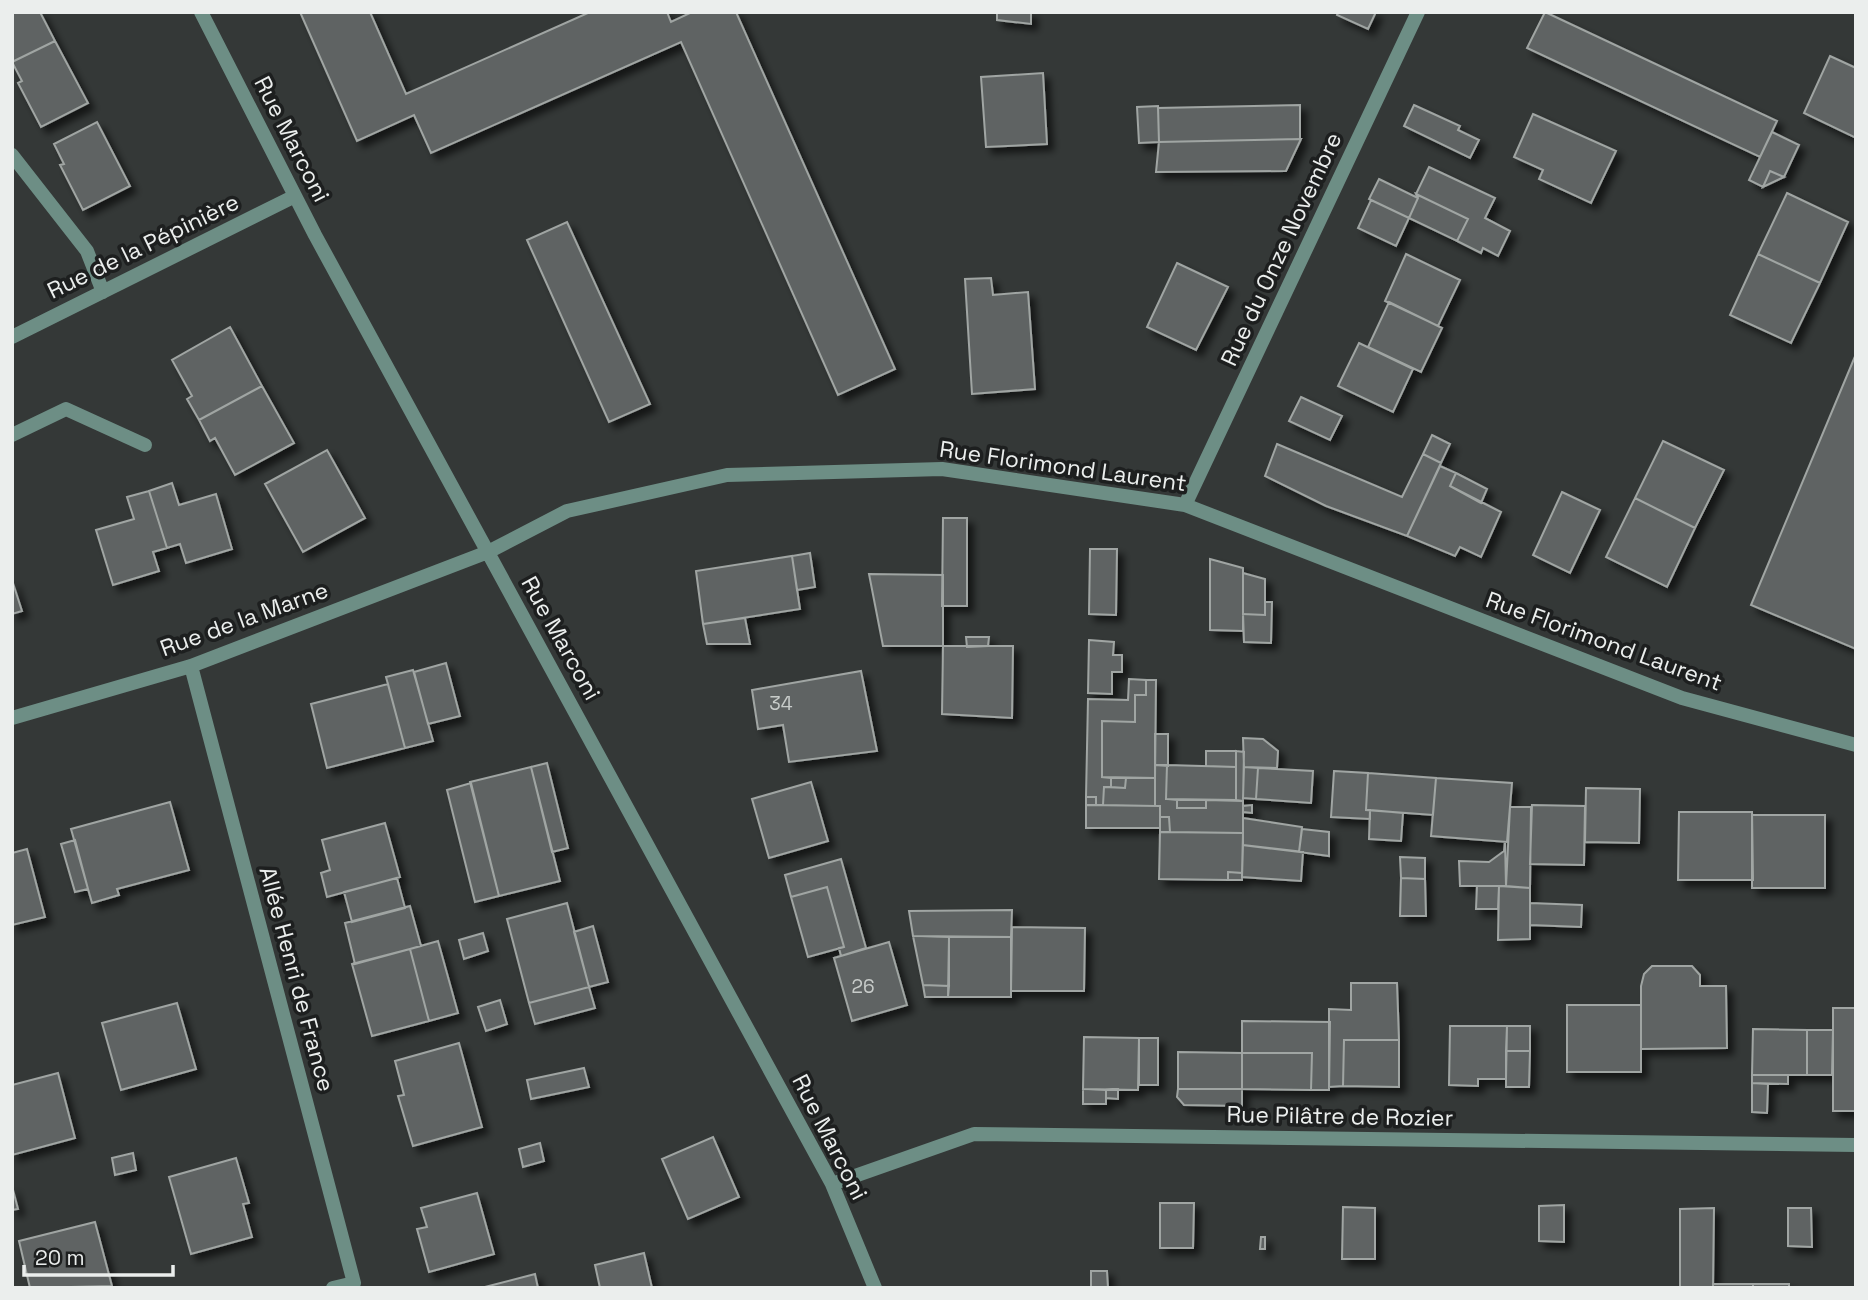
<svg xmlns="http://www.w3.org/2000/svg" width="1868" height="1300" viewBox="0 0 1868 1300" font-family="'Space Grotesk',sans-serif">
	<defs>
		<filter id="shadow"><feDropShadow dx="6" dy="6" stdDeviation="3.5" flood-color="#0009"/></filter>
	</defs>
	<rect width="100%" height="100%" fill="#343837"/>
	<path fill="#5f6463" stroke="#a0a5a3" stroke-width="2" filter="url(#shadow)" d="M12,12h28l15,29 -43,21z
		M300,12h70l36,82 184,-82h77l4,10 21,-10h44l159,357 -57,26 -157,-353 -250,111 -17,-38 -57,26z
		M997,12h34v12l-34,-4z
		M1338,12h38l-8,17 -31,-14z
		M1545,12l232,109 -17,36 -233,-109z
		M55,41l33,62 -47,24 -23,-44 4,-2 -10,-19z
		M1830,56l26,12v70l-52,-25z
		M1043,73l4,71 -61,3 -5,-70z
		M1300,105v34l-141,3 -1,-34z
		M1414,105l46,21 -2,4 21,10 -9,18 -66,-32z
		M1158,106l1,36 -20,1 -2,-36z
		M1533,114l83,37 -25,52 -52,-24 4,-9 -29,-13z
		M97,122l33,64 -47,24 -23,-45 4,-1 -10,-20z
		M1772,132l27,13 -15,32 -14,-6 -7,16 -14,-7z
		M1301,139l-15,32 -130,1 3,-30z
		M1429,167l66,31 -10,20 25,13 -12,25 -15,-8 -2,5 -24,-12 11,-22 -52,-25z
		M1770,171l14,6 -21,10z
		M1379,179l39,19 -9,20 -40,-19z
		M1787,193l61,29 -28,61 -62,-29z
		M1416,194l52,25 -11,22 -48,-23 9,-20z
		M1371,200l38,18 -13,28 -38,-18z
		M567,222l83,182 -41,18 -82,-182z
		M1406,254l54,26 -22,46 -53,-25z
		M1758,254l62,29 -29,60 -61,-28z
		M1177,263l51,24 -32,63 -49,-23z
		M991,278l2,17 35,-3 7,97 -63,5 -7,-115z
		M1389,302l53,26 -21,44 -53,-25z
		M230,327l32,59 -63,34 -12,-21 5,-3 -20,-36z
		M1359,343l54,26 -20,43 -55,-26z
		M1856,354v295l-105,-44z
		M262,386l32,57 -59,32 -20,-37 -5,3 -11,-21z
		M1301,397l41,19 -12,24 -41,-19z
		M1432,435l18,9 -9,19 -18,-9z
		M1663,441l61,29 -29,58 -60,-30z
		M1277,444l125,53 21,-43 18,9 -34,73 -81,-30 -61,-30z
		M327,450l38,68 -62,34 -38,-68z
		M1440,466l16,7 -6,13 51,26 -20,45 -21,-10 -5,9 -48,-20z
		M1456,473l31,16 -6,14 -31,-17z
		M172,483l7,22 37,-11 16,55 -46,14 -6,-19 -13,4 -18,-57z
		M149,491l18,57 -14,4 6,19 -46,14 -17,-55 38,-11 -7,-22z
		M1562,492l38,18 -30,63 -37,-18z
		M1635,498l60,30 -28,59 -61,-30z
		M943,518h24v88h-25z
		M1090,549h27l-1,66 -27,-1z
		M810,553l5,34 -18,3 -5,-34z
		M792,556l8,53 -97,15 -7,-53z
		M1210,559l33,9v63l-33,-1z
		M1243,573l22,6v36l-22,-1z
		M869,574l74,1v71h-60z
		M12,580l10,31 -10,3z
		M1265,602h7l-1,41 -27,-1 -1,-28 22,1z
		M745,618l5,26h-43l-4,-20z
		M966,637h23l-1,9 -21,1z
		M1089,640l25,2 -1,13h9v17h-10v22l-24,-1z
		M943,646h70l-1,72 -70,-4z
		M446,663l14,53 -32,8 -14,-52z
		M413,670l20,71 -28,7 -19,-71z
		M861,671l16,80 -88,11 -6,-37 -25,4 -6,-39z
		M1129,679l17,1v15h-11v27l-33,-1v56l9,1v9h-7l-1,18h-7v-8h-10l2,-98 40,1z
		M1146,680h10l-1,98 -53,-1v-56l33,1v-27h11z
		M388,684l17,64 -78,20 -16,-64z
		M1155,734h13v32l-13,-1z
		M1243,738l20,1 15,12 -1,17 -33,-1z
		M1206,751h30v16l-30,-1z
		M1236,751l8,1 -1,49 -7,-1z
		M547,763l21,85 -16,4 -21,-85z
		M1155,765h12l-1,34 11,1v8h29v-8l37,1v32l-73,-1 -1,-15h-9v-11h-5z
		M1167,765l69,2v33l-70,-1z
		M531,767l29,114 -61,15 -29,-114z
		M1244,767l14,1 -2,31 -13,-1z
		M1258,768l55,3 -2,32 -55,-4z
		M1334,771l34,2 -2,37h4v9l-39,-2z
		M1368,773l68,5 -3,37 -67,-5z
		M1111,778h15l-1,10 -14,-1z
		M1126,778h29v28l-52,-1 1,-18 21,1z
		M1436,778l76,5 -5,59 -76,-6z
		M811,782l17,59 -59,17 -17,-59z
		M471,783l28,113 -24,6 -28,-112z
		M1586,788l54,1 -1,54 -54,-1z
		M1086,797h10v8h-10z
		M1177,800h29v8h-29z
		M170,802l19,68 -72,19 2,6 -27,8 -21,-74z
		M1086,805l74,1v22h-74z
		M1252,805v8l-9,-1v-6z
		M1532,805l53,1 -1,59 -54,-1z
		M1510,807h21l-1,81 -24,-2z
		M1370,810l33,3 -2,28 -32,-2z
		M1679,812h73l1,68h-75z
		M1752,815h73v73h-73z
		M1160,817h9l1,15h-10z
		M1243,818l59,9 -3,25 -56,-7z
		M385,823l15,54 -73,20 -6,-24 9,-3 -8,-30z
		M1302,829l27,3v24l-30,-4z
		M1160,832l83,1 -1,40 -14,-1v8l-69,-1z
		M75,840l13,49 -13,3 -14,-48z
		M1505,841l1,45h-46l-1,-25 30,1 15,-11z
		M1243,845l60,7 -2,29 -59,-4z
		M27,849l18,68 -33,8v-72z
		M1400,857l25,1v21l-24,-1z
		M841,859l25,89 -25,8 -2,-8 5,-1 -17,-60 -36,10 -6,-22z
		M1228,872l14,1v7h-14z
		M397,878l8,30 -53,14 -8,-30z
		M1401,878l24,1 1,37h-26z
		M1477,886h22l-1,23h-22z
		M1499,886l31,2v51l-32,1z
		M827,887l17,60 -36,10 -17,-60z
		M567,903l22,84 -60,16 -22,-84z
		M1530,903l52,2 -1,22 -51,-2z
		M410,906l11,40 -66,18 -10,-41z
		M1012,910l-1,27 -98,-1 -4,-25z
		M593,926l15,56 -19,5 -15,-55z
		M1012,927l73,1 -1,63h-73z
		M483,933l5,18 -24,8 -5,-19z
		M913,936l36,1v49l-26,-1z
		M949,937h62v60h-63z
		M438,941l20,72 -29,8 -19,-72z
		M889,942l18,63 -55,16 -18,-63z
		M410,949l19,72 -57,15 -20,-72z
		M1652,966h40l8,9v11h26l1,62 -86,1v-63l3,-12z
		M1351,983h46l2,57h-55l-1,46 -14,1v-78l22,1z
		M923,985l26,1 -1,11h-23z
		M589,987l6,21 -60,16 -6,-21z
		M500,1000l7,24 -21,7 -8,-24z
		M177,1003l19,66 -75,21 -19,-67z
		M1567,1005h74v67h-74z
		M1833,1008h23v103h-23z
		M1242,1021l88,1 -1,68h-18l1,-37h-70z
		M1450,1026h57l-1,53h-28v7l-29,-1z
		M1507,1026h23v25h-24z
		M1753,1029l54,1v45h-55z
		M1807,1030h26l-1,45h-25z
		M1084,1037l55,1 -1,52 -55,-1z
		M1139,1038h19v47h-19z
		M1344,1040h55v47l-56,-1z
		M459,1043l23,84 -69,19 -15,-50 6,-1 -9,-34z
		M1506,1051h24l-1,36h-23z
		M1178,1052l64,1v36h-64z
		M1242,1053h70l-1,37 -69,-1z
		M584,1068l5,19 -58,12 -4,-19z
		M58,1073l17,65 -63,17v-70z
		M1752,1075h36v9l-36,-1z
		M1752,1083l16,1 -1,29 -15,-1z
		M1083,1089l23,1v14h-23z
		M1118,1089v10l-12,-1v-8z
		M1178,1089h64v17l-58,-1 -7,-8z
		M713,1137l26,60 -51,22 -26,-60z
		M540,1143l4,18 -21,6 -4,-18z
		M133,1153l3,17 -21,5 -3,-17z
		M236,1158l13,45 -6,1 9,33 -61,17 -22,-77z
		M12,1186l6,23 -6,1z
		M477,1193l17,61 -65,18 -12,-43 10,-2 -6,-19z
		M1160,1203h34l-1,45h-33z
		M1564,1205v37l-25,-1v-35z
		M1343,1207l32,1v51h-33z
		M1714,1208l-1,80h-33v-79z
		M1788,1208h23l1,39 -24,-1z
		M95,1222l17,64 -82,2 -11,-47z
		M1261,1237h4v12h-5z
		M644,1253l8,35h-52l-5,-23z
		M1091,1271h16l1,17h-17z
		M535,1274l3,14h-57z
		M1713,1284h40v4h-40z
		M1753,1284h36v4h-36z"/>
	<g fill="none" stroke-linecap="round" stroke-linejoin="round">
		<path stroke="#6d8e85" stroke-width="14" d="M12,435l54,-26 79,36"/>
		<path stroke="#6d8e85" stroke-width="14" d="M201,12l114,223 517,949 43,104
			M12,155l75,96 16,41
			M12,337l283,-141
			M1185,505l233,-493
			M191,666l163,617 -21,5
			M12,718l179,-52 297,-114 79,-41 160,-36 215,-6 243,36 497,193 174,47
			M832,1184l142,-50 882,11"/>
	</g>
	<g text-anchor="middle" dominant-baseline="central" stroke-width="7" stroke-linejoin="round" paint-order="stroke">
		<g font-size="19" fill="#c8ccca">
			<text x="781" y="703">34</text>
			<text x="863" y="986">26</text>
		</g>
		<g font-size="23" fill="#ebeeed" stroke="#1d1f1f">
			<text transform="translate(292 139) rotate(63)">Rue Marconi</text>
			<text transform="translate(143 246) rotate(-26)">Rue de la Pépinière</text>
			<text transform="translate(1281 249) rotate(-65)">Rue du Onze Novembre</text>
			<text transform="translate(1063 466) rotate(8)">Rue Florimond Laurent</text>
			<text transform="translate(244 619) rotate(-20)">Rue de la Marne</text>
			<text transform="translate(561 638) rotate(61)">Rue Marconi</text>
			<text transform="translate(1604 641) rotate(20)">Rue Florimond Laurent</text>
			<text transform="translate(297 979) rotate(75)">Allée Henri de France</text>
			<text transform="translate(1340 1116) rotate(1)">Rue Pilâtre de Rozier</text>
			<text transform="translate(830 1137) rotate(63)">Rue Marconi</text>
		</g>
	</g>
	<rect width="1868" height="1300" fill="none" stroke="#ebeeed" stroke-width="28"/>
	<path d="M24 1265v10h149v-10" fill="none" stroke="#ebeeed" stroke-width="3.5"/>
	<text x="35" y="1265" font-size="21" fill="#ebeeed" stroke="#1d1f1f" stroke-width="5" paint-order="stroke">20 m</text>
</svg>
